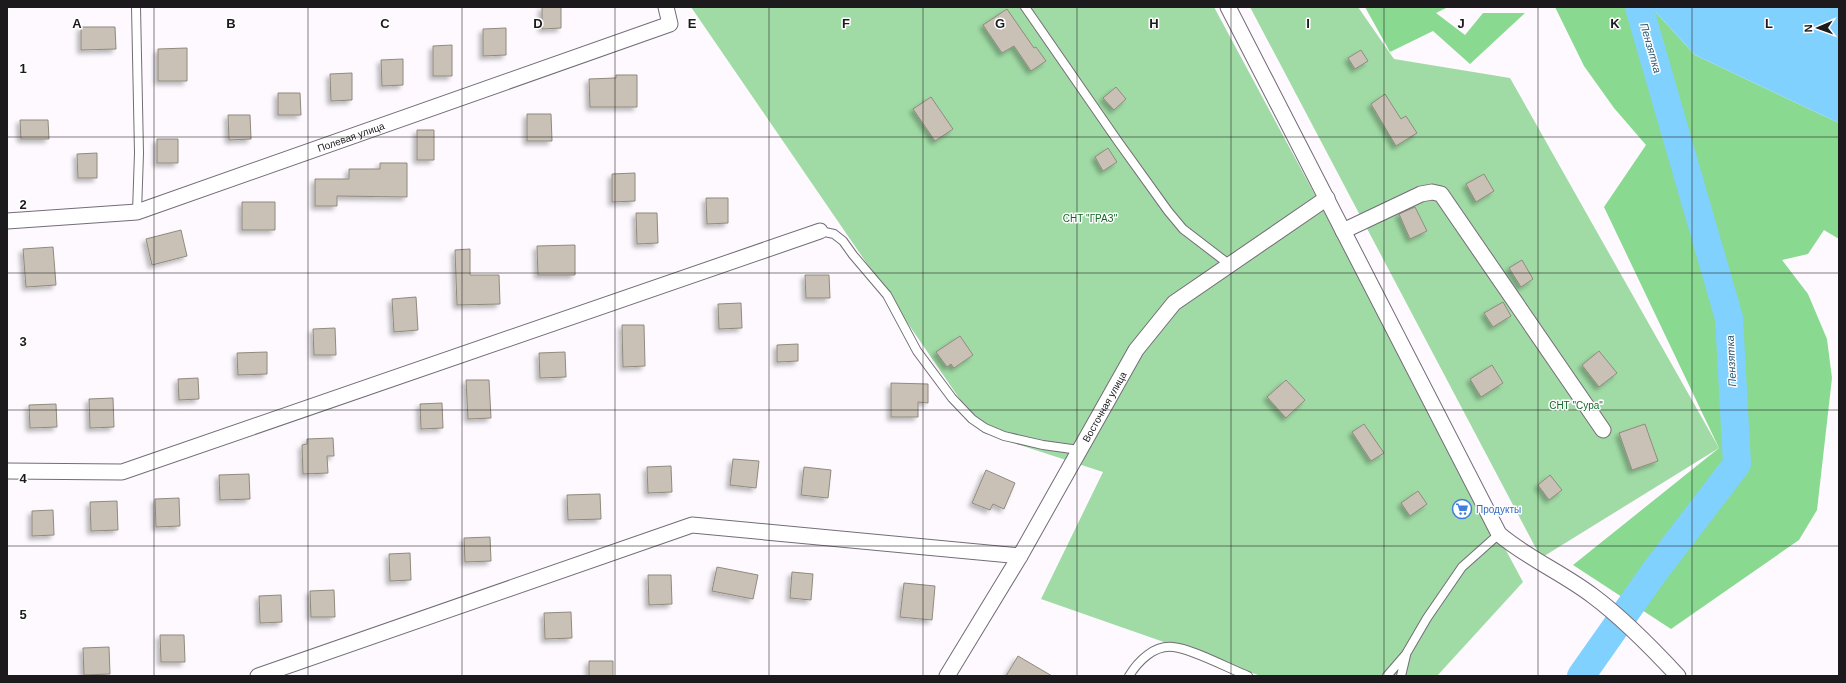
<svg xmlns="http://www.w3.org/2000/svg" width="1846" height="683" viewBox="0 0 1846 683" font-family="Arial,sans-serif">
	<defs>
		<filter id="shadow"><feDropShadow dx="-3.5" dy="3.5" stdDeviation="2" flood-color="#0004"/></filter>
	</defs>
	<rect width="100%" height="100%" fill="#fdf9fe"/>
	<path fill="#a0dba5" d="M691,7h523l309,575 -86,94h-176l-220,-77 62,-127 -120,-39z
		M1250,7h108l36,52 116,19 209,370 -178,110z"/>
	<path fill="#89d991" d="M1365,7h83l-12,6 29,22 18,-22h42l-55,51 -37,-33 -43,21z
		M1555,7h96l44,48 144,68v116l-15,-9 -16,24 -26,6 26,34 19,45 5,39 -15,132 -18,30 -128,89 -98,-64 146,-117 -115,-241 42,-62 -32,-37 -30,-42z"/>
	<path fill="#81d1fe" d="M1651,7h188v116l-144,-68z"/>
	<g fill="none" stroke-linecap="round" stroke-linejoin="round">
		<path stroke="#81d1fe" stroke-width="28" d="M1581,676l74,-105 82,-107 -8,-146 -90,-311"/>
	</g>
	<path fill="#c9c1b5" stroke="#918a7e" filter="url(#shadow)" d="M542,7h19v21l-19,1z
		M1007,9l27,39 2,-1 10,14 -15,10 -17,-25 -12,7 -19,-28z
		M81,27h34l1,22 -35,1z
		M506,28v27l-23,1v-27z
		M452,45v31h-19v-30z
		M187,48v33h-29v-32z
		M1361,50l7,11 -13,8 -7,-11z
		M403,59v26l-21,1 -1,-26z
		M352,73v27l-21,1 -1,-27z
		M616,75h21v32h-47l-1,-28 27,-1z
		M1116,87l10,12 -12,11 -11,-12z
		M278,93h22l1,22h-23z
		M1385,94l16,25 5,-3 11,17 -21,13 -25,-42z
		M931,97l22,32 -18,12 -22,-32z
		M527,114h24l1,27h-25z
		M228,115h22l1,24 -22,1z
		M20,120h28l1,19h-28z
		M417,130h17v30h-17z
		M157,139h21v24h-21z
		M1108,148l9,14 -14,9 -8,-14z
		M97,153v25h-19l-1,-24z
		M380,163h27v34l-70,-1v10h-22v-27h34v-10h31z
		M635,173v28l-23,1v-28z
		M1484,174l10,17 -18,11 -10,-18z
		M706,198h22v25l-21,1z
		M242,202h33v28h-33z
		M1415,207l12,24 -17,8 -11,-25z
		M636,213h21l1,30 -21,1z
		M181,230l6,26 -35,9 -6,-26z
		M575,245v30h-37l-1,-29z
		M53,247l3,38 -30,2 -3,-38z
		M470,249v26h29l1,29 -43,1 -2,-55z
		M1522,260l11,19 -12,8 -12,-19z
		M805,275h24l1,23h-24z
		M416,297l2,33 -24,2 -2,-33z
		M1503,302l8,14 -18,11 -9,-14z
		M741,303l1,25 -23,1 -1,-25z
		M622,325h22l1,41 -22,1z
		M335,328l1,27h-22l-1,-26z
		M960,336l13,19 -19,13 -3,-4 -4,3 -11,-15z
		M798,344v17l-21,1v-17z
		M1599,351l18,22 -18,14 -17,-22z
		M267,352v22l-29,1 -1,-22z
		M565,352l1,25 -26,1 -1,-25z
		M1492,365l11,18 -22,14 -11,-18z
		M198,378l1,21 -20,1 -1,-21z
		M466,380h23l2,38 -23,1z
		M1286,380l19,20 -19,18 -19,-21z
		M891,383l37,1v19l-10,-1v15h-27z
		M113,398l1,29 -24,1 -1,-29z
		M442,403l1,25 -22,1 -1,-25z
		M56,404l1,23 -27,1 -1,-23z
		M1364,424l20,29 -13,8 -19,-29z
		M1645,424l13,37 -26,9 -13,-37z
		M333,438l1,18h-7l1,17 -25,1 -1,-29 5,-1v-5z
		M733,459l26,2 -3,27 -26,-3z
		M671,466l1,26 -24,1 -1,-26z
		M804,467l27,3 -3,28 -27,-3z
		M986,470l29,13 -11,26 -11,-5 -3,6 -18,-7z
		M249,474l1,25 -30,1 -1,-25z
		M1550,475l12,15 -13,10 -11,-15z
		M1418,491l9,13 -17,12 -9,-13z
		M600,494l1,25 -33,1 -1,-25z
		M179,498l1,28 -24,1 -1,-28z
		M117,501l1,29 -27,1 -1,-29z
		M53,510l1,25 -22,1v-25z
		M490,537l1,24 -26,1 -1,-24z
		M410,553l1,27 -21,1 -1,-27z
		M717,567l41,8 -5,24 -41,-8z
		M792,572l21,2 -2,26 -21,-2z
		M648,575h23l1,29 -23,1z
		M904,583l31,3 -3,34 -32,-3z
		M334,590l1,27h-24l-1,-26z
		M281,595l1,27 -22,1 -1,-27z
		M571,612l1,26 -27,1 -1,-26z
		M160,635h24l1,27h-24z
		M109,647l1,27 -26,1 -1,-27z
		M1018,656l34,20h-46z
		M589,661h24v15h-24z"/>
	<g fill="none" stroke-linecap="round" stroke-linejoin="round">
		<g stroke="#746c77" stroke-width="10">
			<path id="lane" d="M136,7l3,146 -2,59
				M1025,7l92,133 51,71 15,18 47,36
				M820,231l14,3 9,7 10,14 34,40 30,56 35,47 20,21 13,9 19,8 39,9 36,5
				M1129,676c9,-15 25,-31 44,-29 17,1 57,22 75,29
				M1387,676l19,-22 21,-36 35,-51 37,-33
				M1401,676l5,-21"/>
		</g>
		<g stroke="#746c77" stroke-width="17">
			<g id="street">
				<path d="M1228,7l271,527c28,24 64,39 94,62 31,23 59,52 85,80"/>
				<path id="s1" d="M7,221l130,-9 533,-188 -4,-17"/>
				<path d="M1343,231l78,-37 11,-2 9,2 162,236"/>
				<path d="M7,471l115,1 698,-241"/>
				<path d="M258,676l434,-151 328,31"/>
				<path id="s2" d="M947,676l73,-120 116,-206 38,-47 153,-105"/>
			</g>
		</g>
		<use href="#lane" stroke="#fff" stroke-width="8"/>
		<use href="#street" stroke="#fff" stroke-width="15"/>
	</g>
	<path fill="none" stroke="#1d1a1e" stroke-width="1" stroke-opacity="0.55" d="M154,7v669M308,7v669M462,7v669M615,7v669M769,7v669M923,7v669M1077,7v669M1231,7v669M1384,7v669M1538,7v669M1692,7v669M7,137h1832M7,273h1832M7,410h1832M7,546h1832"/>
	<defs>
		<g id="supermarket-ring" transform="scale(1)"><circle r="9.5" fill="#fff" stroke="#3f7fe0" stroke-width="1.5"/><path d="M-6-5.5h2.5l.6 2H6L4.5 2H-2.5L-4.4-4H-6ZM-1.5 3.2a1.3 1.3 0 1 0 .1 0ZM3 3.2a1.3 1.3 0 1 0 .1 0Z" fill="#3f7fe0"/></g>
	</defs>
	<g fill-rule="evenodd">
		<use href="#supermarket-ring" x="1462" y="509"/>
	</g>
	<g text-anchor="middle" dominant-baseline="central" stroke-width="3" stroke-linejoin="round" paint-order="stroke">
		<g font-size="10" fill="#1d1a1e" stroke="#fff">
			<text stroke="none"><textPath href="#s1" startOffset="357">Полевая улица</textPath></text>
			<text stroke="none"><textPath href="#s2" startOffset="312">Восточная улица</textPath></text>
		</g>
		<g font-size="10" fill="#126726" stroke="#fff">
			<text x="1090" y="218">СНТ "ГРАЗ"</text>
			<text x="1576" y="405">СНТ "Сура"</text>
		</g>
		<g font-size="10" fill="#366cbe" stroke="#fff" text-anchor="start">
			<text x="1476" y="509">Продукты</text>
		</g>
		<g font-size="11" font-style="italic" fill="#2a566e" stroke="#fff">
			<text transform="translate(1651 48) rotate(74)">Пензятка</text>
			<text transform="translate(1731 361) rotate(-93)">Пензятка</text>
		</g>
	</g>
	<g font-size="13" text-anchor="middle" font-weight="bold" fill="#1d1a1e" stroke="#fff" stroke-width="3" stroke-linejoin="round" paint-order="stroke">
		<text x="77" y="28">A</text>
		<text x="231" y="28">B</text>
		<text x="385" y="28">C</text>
		<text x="538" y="28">D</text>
		<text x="692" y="28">E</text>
		<text x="846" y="28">F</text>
		<text x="1000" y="28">G</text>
		<text x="1154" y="28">H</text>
		<text x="1308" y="28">I</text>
		<text x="1461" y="28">J</text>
		<text x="1615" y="28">K</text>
		<text x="1769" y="28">L</text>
		<text x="23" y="73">1</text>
		<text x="23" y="209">2</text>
		<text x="23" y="346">3</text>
		<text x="23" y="483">4</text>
		<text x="23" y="619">5</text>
	</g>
	<rect width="1846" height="683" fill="none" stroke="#1d1a1e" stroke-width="16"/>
	<g transform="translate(1818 28) rotate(268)" stroke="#ffffff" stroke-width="3" paint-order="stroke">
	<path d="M0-3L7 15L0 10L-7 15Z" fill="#1d1a1e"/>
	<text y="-6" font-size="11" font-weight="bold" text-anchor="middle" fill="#1d1a1e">N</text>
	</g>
</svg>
